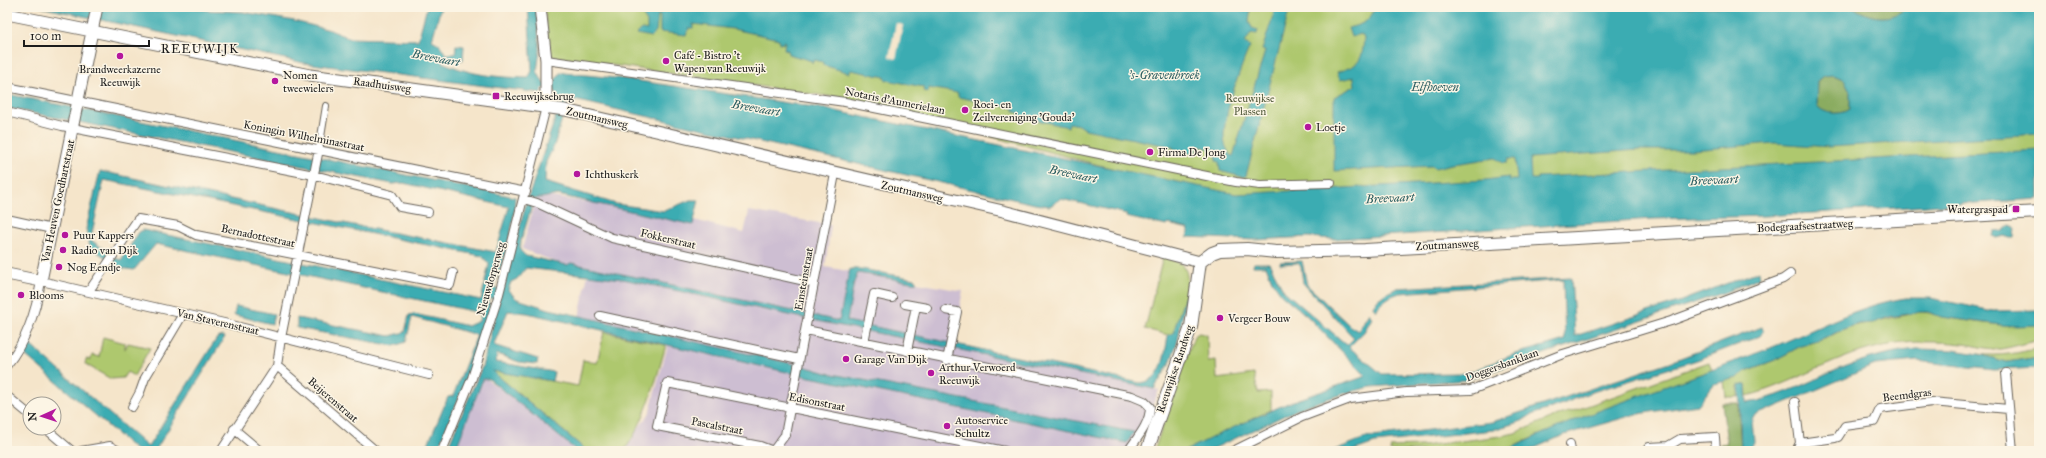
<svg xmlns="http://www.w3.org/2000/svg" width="2046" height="458" viewBox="0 0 2046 458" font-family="'IM FELL Great Primer',serif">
	<rect width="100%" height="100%" fill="#fcf5e5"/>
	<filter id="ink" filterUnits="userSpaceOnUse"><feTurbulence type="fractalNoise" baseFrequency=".025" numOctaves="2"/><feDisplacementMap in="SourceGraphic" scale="8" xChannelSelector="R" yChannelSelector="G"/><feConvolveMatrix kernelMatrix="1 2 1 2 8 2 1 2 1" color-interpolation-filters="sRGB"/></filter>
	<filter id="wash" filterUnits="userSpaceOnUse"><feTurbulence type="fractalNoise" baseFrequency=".012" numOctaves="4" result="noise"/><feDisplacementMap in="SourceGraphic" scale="16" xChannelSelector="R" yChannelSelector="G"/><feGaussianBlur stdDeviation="0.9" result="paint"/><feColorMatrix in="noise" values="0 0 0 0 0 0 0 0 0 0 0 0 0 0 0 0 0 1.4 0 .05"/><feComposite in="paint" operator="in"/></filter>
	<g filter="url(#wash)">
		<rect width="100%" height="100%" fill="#f5e5ca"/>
		<path fill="#cdbed2" d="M537,195l134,19 73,19 5,-22 82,14 -6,42 138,24 -12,57 208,42 -26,61h-512l28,-37 22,-80 -92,-17 9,-43 -66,-25z
			M478,373l108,78h-137z"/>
		<path fill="#aec86e" stroke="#657245" d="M544,7h1495v155l-799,40 -392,-103 -298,-43z
			M1163,257c5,2 13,3 18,7 16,11 -2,54 -8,69l-5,2 -23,-6z
			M1920,312c10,0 19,4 30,6 29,5 59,9 89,7v15c-13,3 -26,7 -38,9 -13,1 -27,-4 -39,-5 -25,-3 -49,-3 -73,1 -50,8 -94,39 -142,51l-1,-11 -8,1v11h-12l-2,-16 13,-3 9,-7 29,-11 26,-14 23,-7 24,-12z
			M604,332l62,13c-10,35 -20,76 -42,106h-37l-96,-81 87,16 5,-26 14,3z
			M1199,333l8,2 1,27 8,-1 1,18 37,-5 4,19 13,-1v18l-86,41h-31l40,-115z
			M103,337l22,6v6l3,-6 22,5 -16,28 -7,-4 -4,6 -12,1 -26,-15 1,-5 5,1 1,-5 7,2z
			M2039,348v9l-32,5 -29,-8c22,3 40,-1 61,-6z
			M1709,362l3,8 -136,50 -51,21 -20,10h-115l1,-4 32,-1 78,-10 14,-3 43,-18 18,-5z"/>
		<path fill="#8aac61" stroke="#53643e" d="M1853,7h54c-16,15 -37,12 -54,0z
			M1833,75l11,4 6,12v18c-8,7 -29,5 -33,-4l1,-24 6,-5z
			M1722,403h16l3,48h-20l-1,-7 7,-1z"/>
		<path fill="#3aacb2" stroke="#2b6467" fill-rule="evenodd" d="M40,7h150l15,3 38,2 51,9 36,9 19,8 69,2 9,-33h14l-9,33 7,4 7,10h9l1,-9 8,1 -1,14 -20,-1 -1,3c31,14 54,15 86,16l4,-7 -4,-64h8l4,43 -3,21 7,13h8l9,-12 4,1 61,6 195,29 415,86 249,-14 24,-3v3h8l-2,-21h-7l-1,4h-4l-8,-5 -42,6 -18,4 -3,-2 -98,5v-74l21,-11 -1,-9 -14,3 -3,-8c23,-7 25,-10 27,-34l-3,-4 -10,3 -3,-9c15,-4 22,-6 27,-21h478c17,12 38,15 54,0h132v127l-210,13 -55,-4 -82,7h-53l-109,8 1,21h7v-2l501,-27v49l-274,17 -112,3 -319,20 -26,-2 -52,3 -69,-3 2,-8 -21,-5 -1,2 -41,-9 1,-3 -66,-15 -11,7 -15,-2 -465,-105 -3,3 -13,44 -8,16 -1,20 71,22 48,7 26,-11h9l-6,25 -135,-30 -24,4 -13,42 -1,9 6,6 41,9 4,-2 268,58 11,-52h12l53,10 2,4 -59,-10 -4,9 -7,39 293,62c23,-2 25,-29 28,-48l5,-2 14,-43 -9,50 -8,23 -16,26 -342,-69 -189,-41 -97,-11 -9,11 -6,3 -3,8 9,9 32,10 254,57 24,7 307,59 -7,11 -336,-70 -264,-60 -19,-2 -14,33 2,2 42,13 -1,5 -18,-2 -22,-8 -1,8 58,10 -2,9 -60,-10 95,80h-10l-88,-72h-6l-28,72h-9l36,-84 17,-66 -10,-3 1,12 -17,53 -36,88h-12l23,-54 5,-1 24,-61 -65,-18 -6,25 -12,4 -97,-18v-10l93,18 15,-4 4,-17 5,-1 54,12 11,-5 2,-8 -325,-69 -22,26 -14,-2 -7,-6 2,-4 6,2 18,-28 4,-2 338,70 8,-36 -7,-8 -378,-76 -13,57 1,4 18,12 -4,5 -16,-11 -4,-18 14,-58 253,54 143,27 13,-45 -106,-24 -10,1 -386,-76v-14l508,103c0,31 -11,62 -22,91l9,2 2,-3 22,-83 35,-103 -7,-11 -11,-2 -2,5 -237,-30zM1833,75l11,4 6,12v18c-8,7 -29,5 -33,-4l1,-24 6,-5z
			M647,7h604l-2,14 3,7 6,2 -1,4 -6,-1 -6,10 5,3c-9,19 -27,71 -26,91 0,7 3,12 6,18l3,1 32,-105 -3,-1 14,-43h14l-44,169 -4,1 -22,-6 -1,-9 -3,-1 1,-11 -20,-4 -2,9 -23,-7 1,-1 -88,-18 -6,-4 -10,-2 -1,4 -49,-11v-3l-5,-1v-4l-56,-11v-4l-29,-5 -1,4 -5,-1 1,-4 -38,-7 -1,-3 -34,-7 -2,3 -26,-8v-3l-9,-2 -2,3v-2l-24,-7v-4l-4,-1 1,-7 -2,-1v3l-4,-1v-4l-46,-10 -40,-5v4h-4l-3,7 -26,-3v-17h-2l-2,16 -5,6 -14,-3 5,-5 5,1v-8l-7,-11z
			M2010,225l5,2 -1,11h-4l-6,-2 -8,2 -3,-2 1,-4 9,-1z
			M1301,261h1l5,24 43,41 8,5 11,-18 3,5 -8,14 -15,15 33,27 85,-1 48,-19 50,-14 -2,-60 -163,13c-10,3 -19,8 -24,18l-3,-5 4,-6 8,-6 12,-6 174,-10 4,58 106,-35 78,-30 1,6 -34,15 -259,88 -96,7 -25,6 -41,13 -97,45h-23l34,-17 69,-31 78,-27 -60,-61 -25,-21 -9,-13 -6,-15h-13l1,-3h15l15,28 63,54 7,-7 -51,-55 -2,-16 -3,-4 -18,1v-2z
			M1906,298h24l63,13 46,-1v15l-22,1 -16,-1 -60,-8 -12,-5h-9l-31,5 -16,6 -15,1 -17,6 -17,9 -23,7 -26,14 -29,11 -9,7 -23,6 -16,21 -61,9 -73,21 -36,16h-23c85,-42 177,-68 265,-103 46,-18 87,-43 136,-50z
			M236,306l38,8 -2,10 -38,-9z
			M1762,327l2,4 -4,5 -63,24 -108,33 -31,13 -27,9 -9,6 -29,9 -118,13 -23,8h-20l33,-13 127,-16 178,-60z
			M222,336l3,1 -2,3 -68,111h-18l-113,-97 5,-10 119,103 69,-109z
			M1917,349l36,1 25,4 29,8 32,-5v11l-45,2 -77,-9 -42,4 -121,51 -2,3 2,23 -5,9h-8l-2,-67 7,1 1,18c27,-4 53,-17 78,-28 30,-13 59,-23 92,-26z"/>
		<path fill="#f5e5ca" d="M896,23l7,2 -7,34 -7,-2z"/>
	</g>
	<g filter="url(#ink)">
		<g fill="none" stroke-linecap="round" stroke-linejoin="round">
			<g stroke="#686259" stroke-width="8">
				<path id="pedestrian" d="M319,149l7,-43"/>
			</g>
			<g stroke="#686259" stroke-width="10">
				<path id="minor" d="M546,60l299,42 391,80 24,3 71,-2
					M7,87l519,105
					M7,112l55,14 252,49 78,20 8,12 28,5
					M524,199l13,4 75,35 202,45
					M7,219l45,10
					M89,291l49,-72 40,7 18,9 254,50 3,-12
					M905,304l22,4
					M946,310l11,2 -10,48
					M600,316l199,43
					M806,330l326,66 12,5 6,6c0,17 -13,31 -22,44
					M864,342l10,-48 18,4
					M907,351l9,-45
					M7,365c20,-25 29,-53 34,-84l183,42 205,52
					M277,366l99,85
					M2006,373l7,78
					M7,396l23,19
					M1795,402l5,41 -4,8
					M132,407l8,-15 5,-14 38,-64
					M45,428l27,23
					M234,429l26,22
					M1800,443l35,-5 3,-1 7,-11 29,-4 6,-13 52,-7 76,7
					M1570,444l1,7
					M81,451l29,-5 9,5
					M221,451l56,-85 4,-28 38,-189
					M442,451l30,-73 27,-84 47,-187
					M773,451l-13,-5 -103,-20 10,-43 338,68
					M773,451l12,-16 50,-261
					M1233,451l69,-34 48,-18 56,-7 65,-2 92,-36 108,-33 112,-42 7,-5
					M1646,451l3,-4 19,-1 12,-7 35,-2 1,14"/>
			</g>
			<g stroke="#686259" stroke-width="13">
				<path id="tertiary" d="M540,7l6,53v47
					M7,14l303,61 255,35 438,101 197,51
					M7,274l34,7 56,-274"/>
			</g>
			<g stroke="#686259" stroke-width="14">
				<path id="secondary" d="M1147,451l44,-124 9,-65 12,-9 8,-3 27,-1 29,3 89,-2 674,-38"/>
			</g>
			<use href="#pedestrian" stroke="#fff" stroke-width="6"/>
			<use href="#minor" stroke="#fff" stroke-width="8"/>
			<use href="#tertiary" stroke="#fff" stroke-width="11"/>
			<use href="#secondary" stroke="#fff" stroke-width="12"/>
		</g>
	</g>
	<g fill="#b5179e" stroke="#fcf5e5" stroke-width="1.5">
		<circle cx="120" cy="56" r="4"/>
		<circle cx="666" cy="61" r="4"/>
		<circle cx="275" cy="81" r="4"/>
		<rect x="492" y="92" width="8" height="8" rx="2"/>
		<circle cx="965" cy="110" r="4"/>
		<circle cx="1308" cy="127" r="4"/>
		<circle cx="1150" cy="152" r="4"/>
		<circle cx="577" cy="174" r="4"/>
		<rect x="2012" y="205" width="8" height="8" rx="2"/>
		<circle cx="65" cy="235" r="4"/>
		<circle cx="63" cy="250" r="4"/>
		<circle cx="59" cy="267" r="4"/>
		<circle cx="21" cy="295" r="4"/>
		<circle cx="1220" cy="318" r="4"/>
		<circle cx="846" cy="359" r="4"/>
		<circle cx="931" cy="373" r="4"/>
		<circle cx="947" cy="426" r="4"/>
	</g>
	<g text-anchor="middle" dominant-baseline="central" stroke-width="3" stroke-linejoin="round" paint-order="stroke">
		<g font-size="11" fill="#1c1c1c" stroke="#fcf5e5" text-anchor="start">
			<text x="674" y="55">Café - Bistro 't<tspan x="674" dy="13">Wapen van Reeuwijk</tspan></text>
			<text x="120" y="69" text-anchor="middle">Brandweerkazerne<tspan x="120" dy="13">Reeuwijk</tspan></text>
			<text x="283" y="75">Nomen<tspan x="283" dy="13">tweewielers</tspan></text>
			<text x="504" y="96">Reeuwijksebrug</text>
			<text x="973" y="104">Roei- en<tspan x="973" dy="13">Zeilvereniging 'Gouda'</tspan></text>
			<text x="1316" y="127">Loetje</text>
			<text x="1158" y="152">Firma De Jong</text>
			<text x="585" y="174">Ichthuskerk</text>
			<text x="2008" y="209" text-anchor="end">Watergraspad</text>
			<text x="73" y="235">Puur Kappers</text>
			<text x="71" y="250">Radio van Dijk</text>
			<text x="67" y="267">Nog Eendje</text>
			<text x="29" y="295">Blooms</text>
			<text x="1228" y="318">Vergeer Bouw</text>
			<text x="854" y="359">Garage Van Dijk</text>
			<text x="939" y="367">Arthur Verwoerd<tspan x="939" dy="13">Reeuwijk</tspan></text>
			<text x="955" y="420">Autoservice<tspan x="955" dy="13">Schultz</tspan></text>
		</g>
		<g font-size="11" fill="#1c1c1c" stroke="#fcf5e5">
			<text transform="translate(382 85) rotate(8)">Raadhuisweg</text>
			<text transform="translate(895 101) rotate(11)">Notaris d'Aumerielaan</text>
			<text transform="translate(597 118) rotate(13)">Zoutmansweg</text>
			<text transform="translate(304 136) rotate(11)">Koningin Wilhelminastraat</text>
			<text transform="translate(912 192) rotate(13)">Zoutmansweg</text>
			<text transform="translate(58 201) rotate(-78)">Van Heuven Goedhartstraat</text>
			<text transform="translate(1805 226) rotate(-3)">Bodegraafsestraatweg</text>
			<text transform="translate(258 236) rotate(12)">Bernadottestraat</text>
			<text transform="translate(668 239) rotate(13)">Fokkerstraat</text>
			<text transform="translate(1447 245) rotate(-3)">Zoutmansweg</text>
			<text transform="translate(491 279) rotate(-74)">Nieuwdorperweg</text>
			<text transform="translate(804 279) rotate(-80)">Einsteinstraat</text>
			<text transform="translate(218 322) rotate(13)">Van Staverenstraat</text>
			<text transform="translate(1502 365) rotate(-20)">Doggersbanklaan</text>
			<text transform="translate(1175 369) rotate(-71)">Reeuwijkse Randweg</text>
			<text transform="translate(1907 395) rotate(-7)">Beemdgras</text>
			<text transform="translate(333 400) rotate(41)">Beijerenstraat</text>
			<text transform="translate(817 402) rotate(11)">Edisonstraat</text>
			<text transform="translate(717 426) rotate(11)">Pascalstraat</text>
		</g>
		<g font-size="11" fill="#4f5839" stroke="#fcf5e5">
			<text x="1250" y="98">Reeuwijkse<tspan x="1250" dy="13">Plassen</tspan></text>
		</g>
		<g font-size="12" font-style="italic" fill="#2a5d60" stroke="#fcf5e5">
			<text transform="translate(436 58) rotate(11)">Breevaart</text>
			<text x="1164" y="75">'s-Gravenbroek</text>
			<text x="1435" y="87">Elfhoeven</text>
			<text transform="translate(756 108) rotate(10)">Breevaart</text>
			<text transform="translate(1073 174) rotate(12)">Breevaart</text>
			<text transform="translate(1714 180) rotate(-3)">Breevaart</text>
			<text transform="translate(1390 198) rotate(-3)">Breevaart</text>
		</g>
		<g font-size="13" letter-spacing="1" fill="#1c1c1c" stroke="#fcf5e5">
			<text x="200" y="49">REEUWIJK</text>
		</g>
	</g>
	<rect width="2046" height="458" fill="none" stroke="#fcf5e5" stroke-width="24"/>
	<g transform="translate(42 416) rotate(267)"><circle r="19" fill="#fcf5e5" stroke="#a29e95"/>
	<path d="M0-3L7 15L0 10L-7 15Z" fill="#b5179e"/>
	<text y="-6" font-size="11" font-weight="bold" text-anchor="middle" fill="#1c1c1c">N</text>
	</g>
	<path d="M24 40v6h125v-6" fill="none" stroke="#1c1c1c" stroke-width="2"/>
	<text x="30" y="40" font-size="12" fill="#1c1c1c" stroke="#fcf5e5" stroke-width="3" paint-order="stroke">100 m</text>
</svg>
